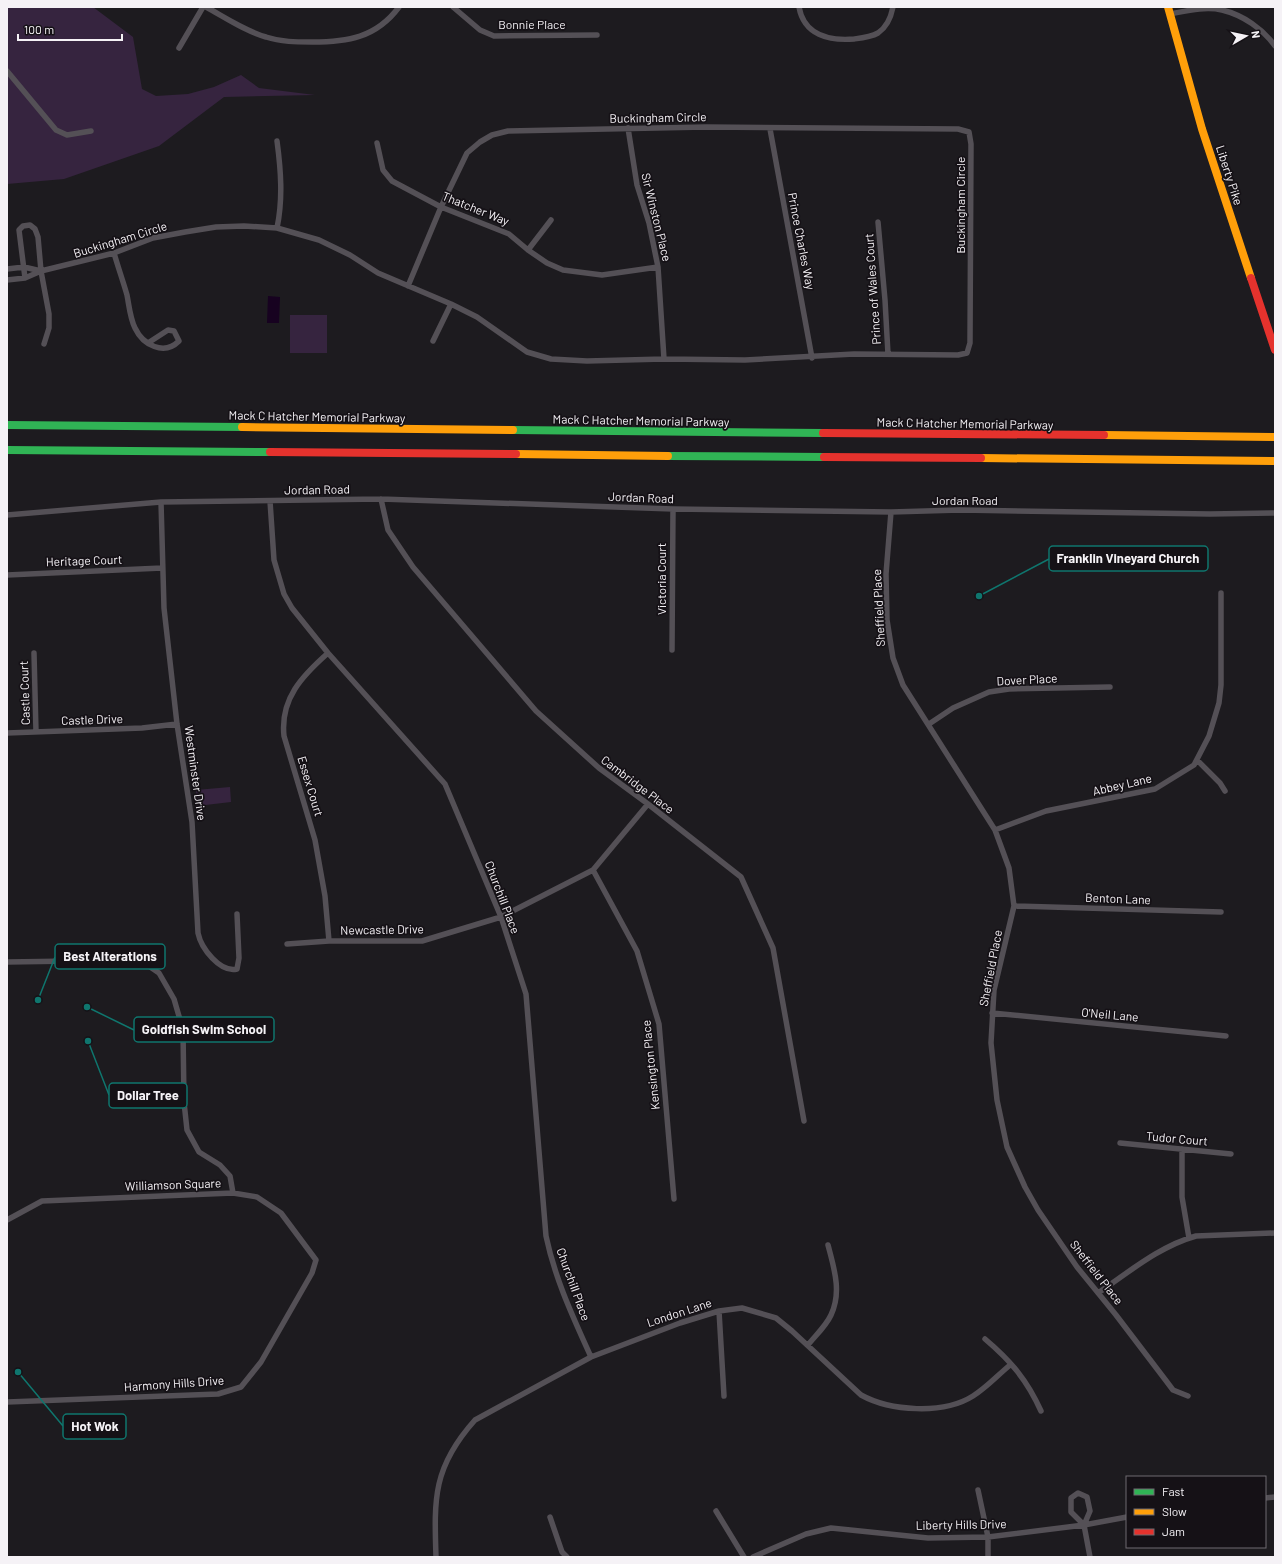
<svg xmlns="http://www.w3.org/2000/svg" width="1282" height="1564" viewBox="0 0 1282 1564" font-family="Barlow,sans-serif">
	<rect width="100%" height="100%" fill="#1d1b1f"/>
	<path fill="#36243f" d="M7,7h86l40,30 9,52 14,7 32,-2 26,-7 27,-12 18,13 56,7 -91,2 -65,49 -95,33 -57,5z
		M290,315h37v38h-37z
		M230,787l1,15 -34,4 -1,-16z"/>
	<path fill="#170220" d="M268,296l12,1 -1,26h-12z"/>
	<g fill="none" stroke-linecap="round" stroke-linejoin="round">
		<path stroke="#545056" stroke-width="5.5" d="M206,7c20,11 39,24 60,30 15,5 30,5 46,5 35,0 64,-4 87,-35
			M453,7l27,23 14,6 103,-1
			M799,7c5,28 30,34 55,32 8,-1 17,-2 24,-6 9,-6 13,-16 15,-26
			M1170,14c16,-3 35,-8 52,-4 21,5 41,19 53,36
			M179,48l24,-41
			M7,71l49,59 11,5 24,-4
			M628,128l9,57 12,38 9,44 6,92
			M770,129l42,229
			M277,141c4,30 6,58 0,87
			M377,143l6,27 9,11 49,26 68,27 19,16 19,13 16,7 39,5 56,-8
			M878,222l7,78 3,54
			M528,250l23,-30
			M114,253c4,14 9,28 13,42 2,10 3,23 8,33 8,17 29,28 44,13l-5,-10 -6,-1 -20,13
			M7,269l17,-2 17,4
			M25,278l-6,-48 4,-4 7,-1 5,4 3,8 3,34 8,43v14l-5,16
			M7,280l18,-2 16,-7 73,-18 39,-15 32,-6 31,-5 28,-1 33,2 42,12 31,15 28,18 73,31 26,13 50,35 24,7 36,2 77,-2 81,1 109,-6 104,1 9,-2 3,-10 1,-199 -2,-12 -11,-3 -252,-2 -198,4 -16,4 -12,7 -13,11 -26,54 -33,79
			M433,341l18,-37
			M381,499l7,31 25,37 123,144 63,57 49,36 93,73 32,71 31,173
			M270,501l4,59 10,34 8,14 36,45 117,131 56,133 25,77 20,242c9,43 27,81 45,121
			M161,502l3,106 13,116 15,98 6,111c3,15 22,40 39,36l2,-11 -2,-44
			M891,512l-5,62 1,46 6,38 10,27 92,145 14,38 5,38 -20,84 -3,53 6,57 10,47 18,40 13,23 39,57 39,48 51,67 6,8 15,6
			M7,515l154,-13 220,-3 292,10 218,3 69,-2 250,4 65,-1
			M7,575l155,-7
			M672,650l1,-141
			M34,653l2,79
			M328,653c-26,23 -48,46 -44,83l31,104 10,56 4,45
			M929,724l24,-16 36,-16 20,-3 101,-2
			M7,733l135,-5 35,-4
			M1197,760l23,23 5,8
			M995,830l51,-19 109,-22 39,-24 15,-29 10,-33 2,-18v-92
			M593,870l44,81 22,73 15,175
			M1014,906l207,6
			M287,944l42,-3h93l79,-24 92,-47 55,-66
			M7,962l133,-2 19,13 15,26 9,31 1,72 3,28 12,22 21,13 10,11 3,17
			M992,1013l234,23
			M1120,1143l111,11
			M1182,1149v48l7,41
			M7,1220l35,-19 191,-8 24,4 24,16 35,47 -4,13 -51,89 -20,25 -23,7 -211,8
			M1098,1293c31,-21 62,-47 98,-57l79,-3
			M719,1311l5,85
			M985,1339c26,22 42,41 56,72
			M808,1345c7,-9 18,-19 23,-30 11,-23 3,-47 -3,-70
			M978,1490l10,47v20
			M1078,1493l9,4 3,14 -6,14 -13,-13v-14z
			M1265,1498l10,-1
			M716,1511l28,46
			M550,1517l12,35 5,5
			M1084,1525l6,32
			M436,1557c-2,-59 -3,-90 39,-137l116,-63 89,-34 39,-12 23,-3 34,10 16,13 69,64c29,16 82,20 112,1 13,-8 25,-21 37,-31
			M753,1557l53,-23 25,-6 97,10 60,-1 96,-12 43,-8"/>
		<path stroke="#30b455" stroke-width="8" d="M7,425l235,2
			M513,430l310,3
			M7,450l263,2
			M668,456l156,1"/>
		<path stroke="#ff9f0a" stroke-width="8" d="M1168,7l34,122 49,149
			M242,427l271,3
			M1104,435l171,2
			M516,454l152,2
			M981,458l294,3"/>
		<path stroke="#e5322d" stroke-width="8" d="M1251,278l24,72
			M823,433l281,2
			M270,452l246,2
			M824,457l157,1"/>
	</g>
	<g text-anchor="middle" dominant-baseline="central" stroke-width="3.5" stroke-linejoin="round" paint-order="stroke">
		<g font-size="12" fill="#f5f2f6" stroke="#151116">
			<text x="532" y="24">Bonnie Place</text>
			<text transform="translate(658 117) rotate(-1)">Buckingham Circle</text>
			<text transform="translate(1230 175) rotate(72)">Liberty Pike</text>
			<text transform="translate(960 205) rotate(-90)">Buckingham Circle</text>
			<text transform="translate(476 208) rotate(22)">Thatcher Way</text>
			<text transform="translate(657 217) rotate(76)">Sir Winston Place</text>
			<text transform="translate(120 239) rotate(-17)">Buckingham Circle</text>
			<text transform="translate(802 241) rotate(79)">Prince Charles Way</text>
			<text transform="translate(872 289) rotate(-94)">Prince of Wales Court</text>
			<text transform="translate(317 416) rotate(1)">Mack C Hatcher Memorial Parkway</text>
			<text transform="translate(641 420) rotate(1)">Mack C Hatcher Memorial Parkway</text>
			<text transform="translate(965 423) rotate(1)">Mack C Hatcher Memorial Parkway</text>
			<text transform="translate(317 489) rotate(-1)">Jordan Road</text>
			<text transform="translate(641 497) rotate(2)">Jordan Road</text>
			<text x="965" y="500">Jordan Road</text>
			<text transform="translate(84 560) rotate(-2)">Heritage Court</text>
			<text transform="translate(661 579) rotate(-90)">Victoria Court</text>
			<text transform="translate(878 608) rotate(-93)">Sheffield Place</text>
			<text transform="translate(1027 679) rotate(-3)">Dover Place</text>
			<text transform="translate(24 693) rotate(-92)">Castle Court</text>
			<text transform="translate(92 719) rotate(-2)">Castle Drive</text>
			<text transform="translate(196 773) rotate(82)">Westminster Drive</text>
			<text transform="translate(638 784) rotate(37)">Cambridge Place</text>
			<text transform="translate(1122 784) rotate(-13)">Abbey Lane</text>
			<text transform="translate(311 786) rotate(73)">Essex Court</text>
			<text transform="translate(503 897) rotate(69)">Churchill Place</text>
			<text transform="translate(1118 898) rotate(2)">Benton Lane</text>
			<text transform="translate(382 929) rotate(-1)">Newcastle Drive</text>
			<text transform="translate(990 968) rotate(-79)">Sheffield Place</text>
			<text transform="translate(1110 1014) rotate(5)">O'Neil Lane</text>
			<text transform="translate(650 1065) rotate(-96)">Kensington Place</text>
			<text transform="translate(1177 1138) rotate(5)">Tudor Court</text>
			<text transform="translate(173 1184) rotate(-2)">Williamson Square</text>
			<text transform="translate(1097 1272) rotate(52)">Sheffield Place</text>
			<text transform="translate(574 1284) rotate(70)">Churchill Place</text>
			<text transform="translate(679 1312) rotate(-18)">London Lane</text>
			<text transform="translate(174 1383) rotate(-4)">Harmony Hills Drive</text>
			<text transform="translate(961 1524) rotate(-1)">Liberty Hills Drive</text>
		</g>
	</g>
	<path fill="none" stroke="#0f766e" stroke-width="1.5" d="M979 596L1049 559M38 1000L55 957M87 1007L134 1030M88 1041L109 1095M18 1372L63 1426"/>
	<g fill="#0f766e" stroke="#151116" stroke-width="1.5">
		<circle cx="979" cy="596" r="4"/>
		<circle cx="38" cy="1000" r="4"/>
		<circle cx="87" cy="1007" r="4"/>
		<circle cx="88" cy="1041" r="4"/>
		<circle cx="18" cy="1372" r="4"/>
	</g>
	<g fill="#151116" stroke="#0f766e" stroke-width="1.5">
		<rect x="1049" y="546" width="159" height="25" rx="4"/>
		<rect x="55" y="944" width="110" height="25" rx="4"/>
		<rect x="134" y="1017" width="140" height="25" rx="4"/>
		<rect x="109" y="1083" width="78" height="25" rx="4"/>
		<rect x="63" y="1414" width="63" height="25" rx="4"/>
	</g>
	<g font-size="13" text-anchor="middle" font-weight="bold" fill="#f5f2f6">
		<text x="1128" y="563">Franklin Vineyard Church</text>
		<text x="110" y="961">Best Alterations</text>
		<text x="204" y="1034">Goldfish Swim School</text>
		<text x="148" y="1100">Dollar Tree</text>
		<text x="95" y="1431">Hot Wok</text>
	</g>
	<rect width="1282" height="1564" fill="none" stroke="#f5f2f6" stroke-width="16"/>
	<rect x="1126" y="1476" width="140" height="72" fill="#151116" stroke="#6f6b70"/>
	<rect x="1134" y="1489" width="20" height="6" fill="#30b455" stroke="#6f6b70"/>
	<text x="1162" y="1496" font-size="12" fill="#f5f2f6">Fast</text>
	<rect x="1134" y="1509" width="20" height="6" fill="#ff9f0a" stroke="#6f6b70"/>
	<text x="1162" y="1516" font-size="12" fill="#f5f2f6">Slow</text>
	<rect x="1134" y="1529" width="20" height="6" fill="#e5322d" stroke="#6f6b70"/>
	<text x="1162" y="1536" font-size="12" fill="#f5f2f6">Jam</text>
	<g transform="translate(1246 36) rotate(81)" stroke="#151116" stroke-width="3" paint-order="stroke">
	<path d="M0-3L7 15L0 10L-7 15Z" fill="#f5f2f6"/>
	<text y="-6" font-size="11" font-weight="bold" text-anchor="middle" fill="#f5f2f6">N</text>
	</g>
	<path d="M18 34v6h104v-6" fill="none" stroke="#f5f2f6" stroke-width="2"/>
	<text x="24" y="34" font-size="12" fill="#f5f2f6" stroke="#151116" stroke-width="3" paint-order="stroke">100 m</text>
</svg>
